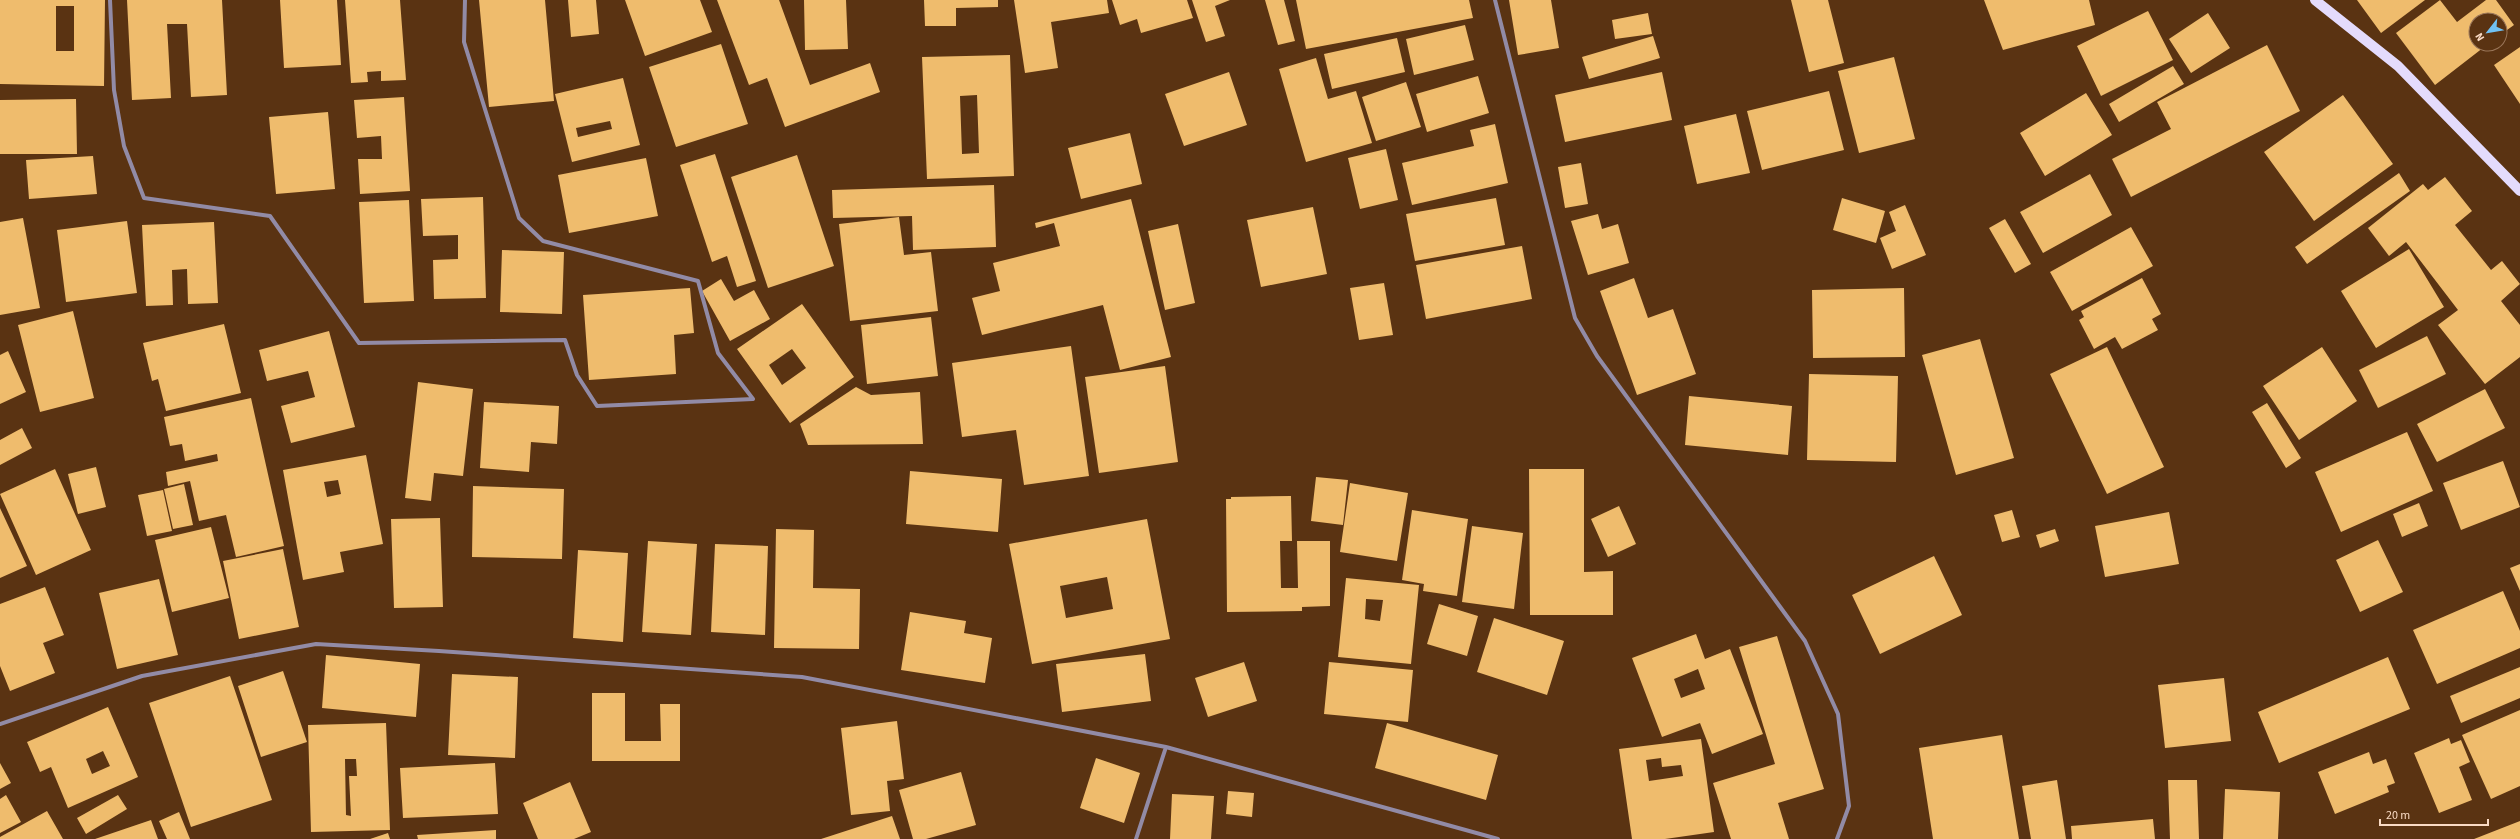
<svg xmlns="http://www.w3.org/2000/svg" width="2520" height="839" viewBox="0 0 2520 839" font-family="'Source Sans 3',sans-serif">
	<rect width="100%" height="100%" fill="#5a3312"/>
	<path fill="#efbc6d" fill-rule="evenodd" d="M0,0h105l-1,86 -104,-2zM56,6h18v45h-18z
		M127,0h95l5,95 -36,2 -4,-73h-20l4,74 -39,2z
		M280,0h57l4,65 -57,3z
		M345,0h55l6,80 -25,1v-10l-14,1 1,10 -17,1z
		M479,0h66l9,101 -65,6z
		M568,0h28l3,34 -28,3z
		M625,0h75l12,32 -67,24z
		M717,0h62l31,85 60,-22 10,29 -95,35 -18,-49 -18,7z
		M804,0h42l2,49 -43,1z
		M924,0h74v7l-42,1v18h-31z
		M1014,0h93l2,13 -58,9 7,46 -33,5z
		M1112,0h75l6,18 -52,15 -4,-14 -17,6z
		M1192,0h38l-15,6 10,30 -19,6z
		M1265,0h19l11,41 -17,4z
		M1296,0h173l4,18 -167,31z
		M1509,0h42l8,48 -41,7z
		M1791,0h37l16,63 -35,9z
		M1984,0h105l6,25 -92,25z
		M2357,0h68l-44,33z
		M2440,0l17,22 29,-22h10l18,25 -14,10v-15h-24v24h12l-53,41 -39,-52z
		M2148,11l25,49 -72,36 -24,-50z
		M1648,13l4,21 -37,5 -3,-19z
		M2208,13l22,35 -39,25 -22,-34z
		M1465,25l9,35 -60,15 -8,-36z
		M1653,36l7,22 -71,21 -7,-22z
		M1397,38l8,34 -73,17 -8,-35z
		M721,44l27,80 -72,23 -27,-80z
		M2267,45l33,66 -169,86 -19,-38 59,-30 -14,-27z
		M2520,47v57l-26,-39z
		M1010,55l4,121 -87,3 -5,-122zM977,95l2,58 -17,1 -2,-58z
		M1894,57l21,82 -56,14 -21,-82z
		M1316,58l12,41 28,-8 16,52 -66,19 -27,-93z
		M2173,66l11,18 -65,38 -10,-18z
		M1229,72l18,53 -63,21 -19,-52z
		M1662,72l10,48 -107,22 -10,-47z
		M1478,76l11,37 -62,19 -11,-38z
		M623,78l17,67 -68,17 -17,-68zM610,121l2,8 -34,8 -2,-9z
		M1406,82l15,45 -45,14 -14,-44z
		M1829,91l15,59 -82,20 -15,-59z
		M2086,93l26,42 -67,41 -25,-43z
		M2343,95l50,69 -79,57 -50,-69z
		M404,97l6,94 -50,3 -2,-35h24l-1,-23 -24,2 -3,-38z
		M76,99l1,55h-77v-54z
		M328,112l7,77 -59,5 -7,-77z
		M1736,114l14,59 -53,11 -13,-58z
		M1495,124l13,59 -96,22 -10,-42 72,-17 -4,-16z
		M1130,133l12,51 -61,15 -13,-51z
		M1386,149l12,51 -38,9 -12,-51z
		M715,154l41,127 -19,6 -10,-31 -15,6 -32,-97z
		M797,155l37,111 -66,22 -37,-111z
		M93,156l4,38 -68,5 -3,-39z
		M646,158l12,58 -89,17 -11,-58z
		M1581,163l7,41 -23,4 -7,-41z
		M2399,173l11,18 -103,73 -12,-17z
		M2090,174l22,41 -69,38 -23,-41z
		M2445,177l27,34 -17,14 36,45 11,-9 18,23 -19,17 19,24v32l-35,27 -47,-59 20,-15 -52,-68 -17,14 -21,-28 55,-44 5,6z
		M994,185l2,62 -83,3 -1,-34 -79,2 -1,-28z
		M483,197l3,101 -52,1 -1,-39 25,-1v-24l-35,1 -2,-37z
		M1496,198l9,47 -90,16 -9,-47z
		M1842,198l43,13 -9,32 -43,-13z
		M1131,199l40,158 -51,13 -17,-65 -121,30 -10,-37 28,-7 -7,-28 67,-17 -6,-23 -18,5 -1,-5z
		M409,200l5,101 -50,2 -5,-101z
		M1905,205l21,50 -34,14 -12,-31 16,-7 -7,-19z
		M1313,207l14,67 -66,13 -14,-67z
		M1598,214l4,15 16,-5 11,39 -41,12 -17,-54z
		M899,217l5,38 27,-3 7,59 -88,10 -11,-97z
		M23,218l17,90 -40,7v-93z
		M2005,219l26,45 -16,9 -26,-45z
		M127,221l10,72 -71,9 -9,-72z
		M214,222l4,81 -30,1 -1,-35 -15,1 1,35 -27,1 -4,-81z
		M1178,224l17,79 -30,7 -17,-79z
		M2131,227l22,39 -81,45 -22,-39z
		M1522,246l10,53 -106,20 -10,-54z
		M2409,249l35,58 -68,41 -35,-57z
		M502,250l62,2 -2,62 -62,-2z
		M1634,278l14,40 25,-9 23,65 -59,21 -37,-104z
		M2142,278l19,36 -9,5 6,11 -36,19 -7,-12 -21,12 -15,-29 5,-3 -3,-6z
		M721,279l13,22 20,-11 16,29 -40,22 -28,-50z
		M1384,283l9,52 -34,5 -9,-52z
		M690,288l4,45 -20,2 2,39 -87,6 -6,-85z
		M1904,288l1,69 -92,1 -1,-68z
		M802,304l52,73 -64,46 -53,-74zM792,349l14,19 -24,17 -13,-20z
		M73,311l21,87 -54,14 -22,-87z
		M931,317l7,59 -71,8 -6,-59z
		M224,324l17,69 -75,18 -8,-32 -6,2 -9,-38z
		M329,331l26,96 -64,16 -10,-37 34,-9 -7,-26 -41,10 -8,-31z
		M2427,336l19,38 -68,34 -19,-38z
		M1980,339l34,119 -58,17 -34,-120z
		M1071,346l18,130 -65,9 -8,-55 -54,7 -10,-74z
		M2107,347l57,120 -57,27 -57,-120z
		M2322,347l35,54 -58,39 -36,-54z
		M8,351l18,41 -26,12v-49z
		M1165,366l13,96 -79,11 -14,-96z
		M1809,374l89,2 -2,86 -89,-2z
		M418,382l55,7 -10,87 -29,-3 -3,28 -26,-3z
		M856,387l15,8 49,-3 3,52 -115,1 -8,-21z
		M2485,389l20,39 -68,34 -20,-38z
		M1689,396l103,10 -4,49 -103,-10z
		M251,398l33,148 -48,11 -10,-42 -27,6 -9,-40 -22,5 -2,-14 52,-11 -1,-7 -32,7 -3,-17 -12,2 -6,-29z
		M484,402l75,4 -2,38 -26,-2 -2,30 -49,-4z
		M2267,403l34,55 -15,10 -34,-56z
		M22,428l10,20 -32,17v-25z
		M2407,432l26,59 -92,41 -26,-60z
		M366,455l17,89 -43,8 4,20 -41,8 -20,-110zM338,480l3,14 -14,3 -3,-15z
		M2503,461l17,46 -59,23 -18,-47z
		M96,467l10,40 -28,7 -10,-40z
		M55,469l36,81 -55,25 -36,-81z
		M1529,469h55v103l29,-1v44h-83z
		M910,471l92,8 -4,53 -92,-8z
		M1316,477l32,3 -5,45 -32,-4z
		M1350,483l58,10 -11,68 -57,-9z
		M184,484l9,41 -20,4 -9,-40z
		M473,486l91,3 -2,70 -90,-2z
		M163,490l9,41 -25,5 -9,-41z
		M1291,496l1,45h-12l1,47h17l-1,-47h33v65l-28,1v4l-75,1 -1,-113h5v-2z
		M2419,503l9,23 -26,11 -9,-23z
		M1619,506l17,38 -28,13 -17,-38z
		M0,508l27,58 -27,12z
		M1412,510l56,9 -11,77 -34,-5 1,-7 -22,-4z
		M2012,510l8,27 -18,5 -8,-27z
		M2169,512l10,52 -74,13 -10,-51z
		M440,518l3,89 -49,1 -3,-89z
		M1147,519l23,120 -138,25 -23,-120zM1107,577l6,32 -47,9 -6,-32z
		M1472,526l51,7 -9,76 -52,-7z
		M211,527l18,71 -57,14 -17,-72z
		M776,529l38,1 -1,58 47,1 -1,60 -85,-1z
		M2055,529l4,12 -19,7 -4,-13z
		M2378,540l25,52 -43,20 -24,-52z
		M648,541l49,3 -6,91 -49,-3z
		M715,544l53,2 -3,89 -54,-3z
		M283,549l16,78 -60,12 -16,-78z
		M578,550l50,3 -5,89 -50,-4z
		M1934,556l28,59 -82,39 -28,-59z
		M2520,564v27l-10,-23z
		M1346,578l73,7 -8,79 -73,-7zM1366,599l17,1 -3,21 -15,-2z
		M159,579l19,76 -61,14 -18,-76z
		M45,587l19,48 -21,8 12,30 -45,18 -10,-25v-62z
		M2503,591l17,40v17l-83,36 -24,-54z
		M1439,604l39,12 -11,40 -40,-12z
		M910,612l56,9 -2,12 28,5 -7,45 -84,-13z
		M1494,618l70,23 -17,54 -70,-23z
		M1696,634l9,25 25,-10 33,85 -51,20 -12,-31 -38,14 -30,-79zM1698,669l7,20 -24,9 -7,-19z
		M1777,636l47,153 -46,14 11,36h-58l-18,-56 62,-19 -36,-117z
		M1145,654l6,47 -89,11 -6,-48z
		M326,655l94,9 -4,53 -94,-9z
		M2388,657l22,52 -131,54 -21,-51z
		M1244,662l13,39 -49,16 -13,-39z
		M1329,662l84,8 -5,52 -84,-8z
		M2520,667v31l-59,25 -11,-27z
		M283,671l24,71 -46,15 -23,-71z
		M452,674l66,3 -3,81 -67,-3z
		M230,676l42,124 -81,27 -42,-124z
		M2224,678l7,63 -66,7 -7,-63z
		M592,693h33v48h36l-1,-37h20v57h-88z
		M108,707l30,70 -70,31 -17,-41 -11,5 -13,-30zM103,751l7,15 -18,8 -6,-15z
		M2520,710v76l-29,13 -29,-64z
		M897,721l7,58 -17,2 3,30 -39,4 -10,-87z
		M386,723l4,107 -79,2 -3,-107zM345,759h11l1,17h-8l2,40 -5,-1z
		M1387,723l111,32 -12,45 -111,-32z
		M2002,735l17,104h-86l-14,-91z
		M2449,738l2,6 10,-4 9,22 -11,5 13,33 -33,13 -25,-60z
		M1701,739l13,93 -49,7h-33l-13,-90zM1661,758l1,9 19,-2 2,11 -34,5 -3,-21z
		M2369,752l4,12 13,-5 9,24 -8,3 2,6 -54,22 -17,-42z
		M1096,758l44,15 -16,50 -44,-15z
		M0,763l11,20 -11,6z
		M495,763l3,51 -95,4 -3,-50z
		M961,772l15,53 -50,14h-13l-14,-49z
		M2057,780l9,59h-35l-9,-53z
		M2168,780h29l2,59h-29z
		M570,782l21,50 -17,7h-36l-15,-36z
		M2225,789l55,3 -2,47h-55z
		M1228,791l26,2 -2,24 -26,-3z
		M1172,794l42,2 -3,43h-41z
		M6,795l15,27 -21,11v-34z
		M118,795l9,14 -41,25 -9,-16z
		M47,811l16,28h-63v-2z
		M179,812l11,27h-23l-8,-18z
		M892,816l8,23h-79z
		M2153,819l2,20h-83l-1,-13z
		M151,820l7,19h-63z
		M2520,821v18h-46z
		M496,830v9h-78l-1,-4z
		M388,833l2,6h-20z"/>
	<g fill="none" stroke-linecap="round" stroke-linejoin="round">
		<path stroke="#928ba6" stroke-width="4" d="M110,0l4,90 10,56 20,52 126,18 89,127 206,-3 12,35 20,31 156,-7
			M465,0l-1,42 55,176 24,23 155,40 20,72 35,46
			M1495,0l80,318 22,38 208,285 33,73 11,92 -12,33
			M0,724l142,-48 174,-32 123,7 363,26 364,70 332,92
			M1136,839l30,-92"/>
		<path stroke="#e4dbfc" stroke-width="10" d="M2315,0l83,66 122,125"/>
	</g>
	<g transform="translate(2488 32) rotate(239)"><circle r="19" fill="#5a3312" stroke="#9a7659"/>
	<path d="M0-3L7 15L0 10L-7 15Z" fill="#70c2f4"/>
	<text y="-6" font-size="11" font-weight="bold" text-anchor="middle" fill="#f9dac4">N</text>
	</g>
	<path d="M2380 819v6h108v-6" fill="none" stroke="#f9dac4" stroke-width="2"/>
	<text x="2386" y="819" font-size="12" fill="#f9dac4" stroke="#5a3312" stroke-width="3" paint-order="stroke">20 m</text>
</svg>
